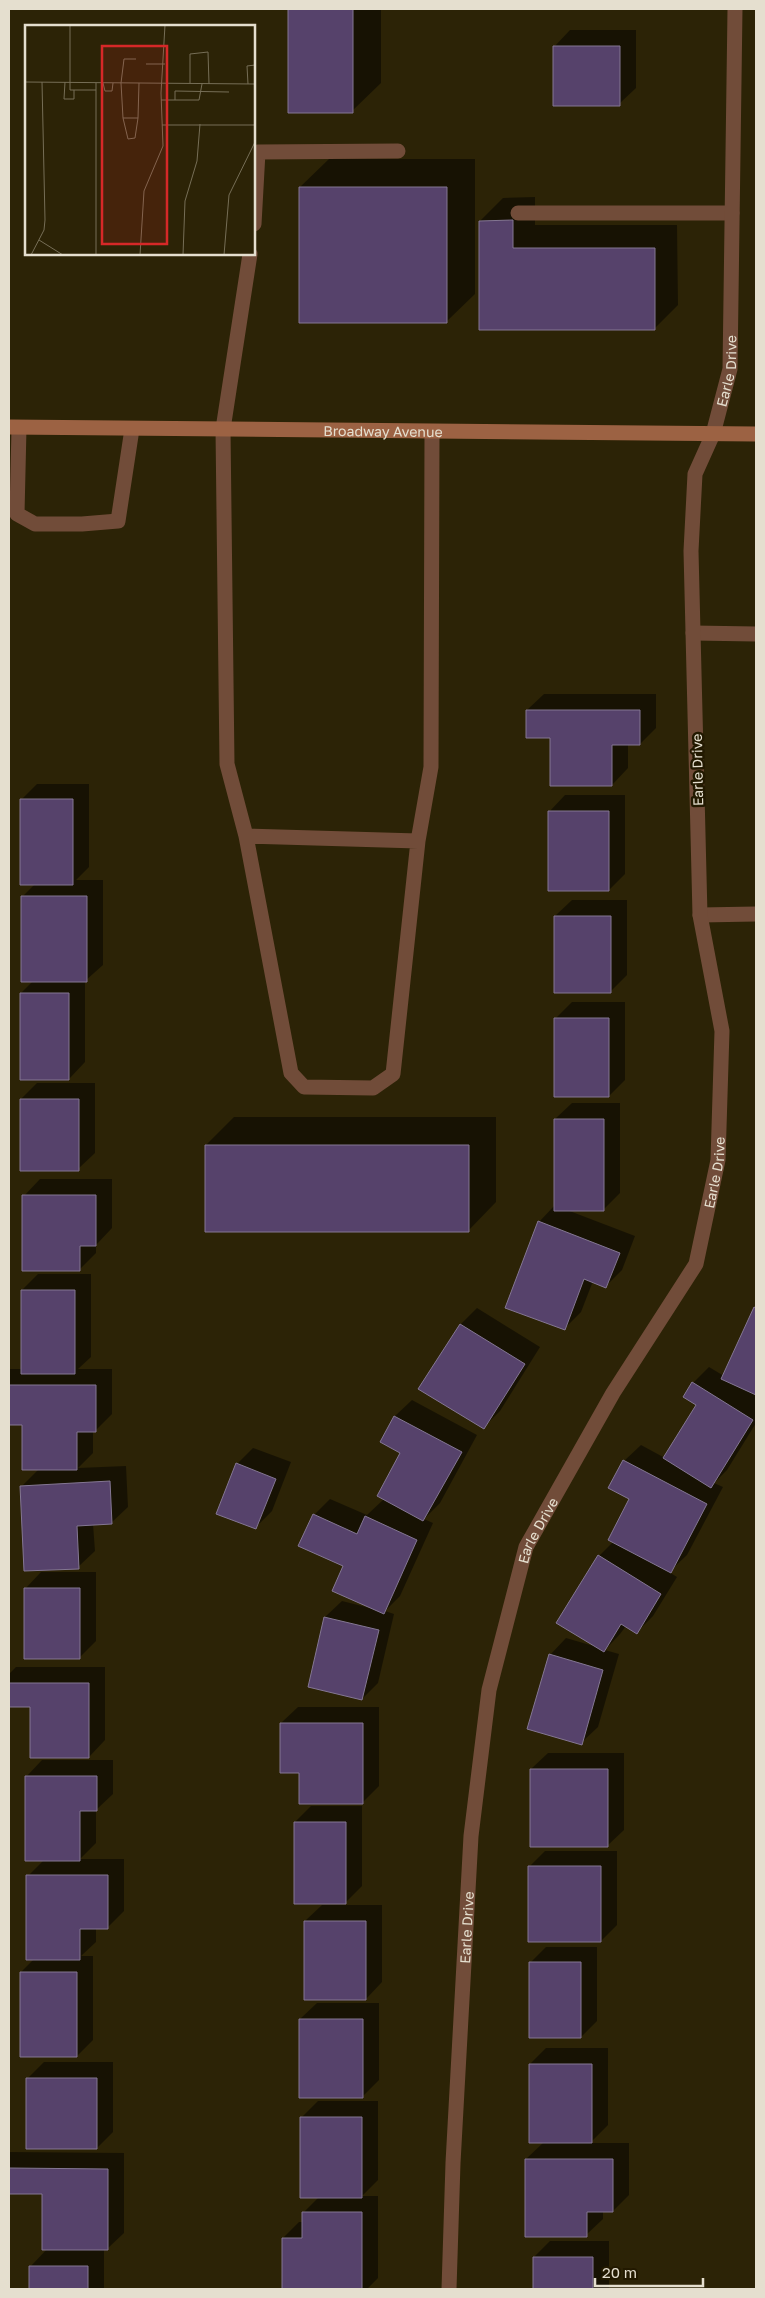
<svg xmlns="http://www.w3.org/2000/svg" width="765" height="2298" viewBox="0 0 765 2298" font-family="'Golos Text',sans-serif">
	<rect width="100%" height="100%" fill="#2c2306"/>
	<path fill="#0007" d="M290,9h91v74l-29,28h-63z
		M570,30h66v58l-17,16 -65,-57z
		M329,159h146v135l-29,28 -146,-135z
		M535,197v28h142l1,80 -23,23h-175v-107l23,-23z
		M544,694h112v34l-16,16h-12v24l-16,17 -61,-48 -24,-27z
		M37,784h52v83l-13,13h27v85l-18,16v81l-16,17 -48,-86 12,-12 -11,-84 13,-13 -14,-84z
		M565,795h60v79l-16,16 -60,-78z
		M572,900h55v75l-17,17 -55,-76z
		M572,1002h53v78l-16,16 -54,-77z
		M37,1083h58v70l-17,16 -57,-70z
		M572,1103h48v90l-17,17h-36l68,26 -13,34 -16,16 -13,-5 -12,31 -17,17 -25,-107 16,-17v-86z
		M234,1117h262v85l-28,29 -262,-86z
		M40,1179h72v49l-16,17v8l-17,17 -55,-74z
		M38,1274h53v83l-13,12h34v45l-16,16h-3v23l-15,15 48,-2 2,41 -17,16 -18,1 2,27 -17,16 -56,-81 17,-17 -15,-45h-15v-55h13v-79z
		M756,1306v87l-3,1 3,2v27l-29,47 -13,13 9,4 -36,68 -18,17 8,5 -24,39 -16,16 -11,-6 -6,8 -15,16 14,4 -21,73 -17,16 -31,-88 16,-17 31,9 2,-91 14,-14 18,-43 -7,-38 17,-16 24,13 33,-53 -5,-22 16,-16 15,9z
		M477,1308l63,39 -40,64 -17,17 -23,-103z
		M412,1400l65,35 -37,68 -16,16 9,4 -33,73 -15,15 9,3 -16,69 -16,16 -37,-82 17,-16 28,7 -56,-93 16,-16 37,16 17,-16 18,-46 -20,-12 13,-25z
		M253,1448l38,14 -19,49 -17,17 -18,-64z
		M41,1572h55v69l-17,17 -54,-69z
		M16,1667h89v73l-16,17 -57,-51h-23v-32z
		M298,1707h81v79l-16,16 -63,-31 -19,-48z
		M548,1753h76v77l-17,16 -76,-77z
		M42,1760h71v34l-17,16v33l-16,16h44v52l-16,16h-12v15l-15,14h12v84l-16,16 -56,-84 14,-14 -7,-82 16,-16 -18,-83z
		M311,1806h51v80l-17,17 -50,-81z
		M545,1851h72v74l-16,16 -72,-74z
		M322,1905h60v77l-16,17 -61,-78z
		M546,1947h51v74l-16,16 -51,-74z
		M317,2003h62v77l-16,16 -63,-77z
		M546,2048h62v77l-18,18h39v52l-16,16h-10v8l-17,16 -60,-76 18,-17 -14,-78z
		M44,2062h69v70l-16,16 -69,-70z
		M318,2101h60v79l-16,16h16v82l-11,11h-84v-51l16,-16h4v-9l16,-16 -18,-79z
		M9,2152l115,1v80l-17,16h-3v40h-74v-22l18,-19 -4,-55h-35z
		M550,2241h59v48h-75v-32z"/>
	<path fill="#56426b" stroke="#847793" d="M288,9h65v104h-65z
		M553,46h67v60h-67z
		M299,187h148v136h-148z
		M513,220v28h142v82h-176v-109z
		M526,710h114v35h-28v41h-62v-48h-24z
		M20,799h53v86h-53z
		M548,811h61v80h-61z
		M21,896h66v86h-66z
		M554,916h57v77h-57z
		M20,993h49v87h-49z
		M554,1018h55v79h-55z
		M20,1099h59v72h-59z
		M554,1119h50v92h-50z
		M205,1145h264v87h-264z
		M22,1195h74v51h-16v25h-58z
		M538,1221l82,32 -14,35 -22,-9 -19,51 -60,-22z
		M21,1290h54v84h-54z
		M754,1307l2,1v87l-35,-16z
		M460,1324l65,40 -41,65 -66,-40z
		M692,1382l61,38 -42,68 -48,-30 33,-53 -13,-8z
		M9,1385h87v47h-19v38h-55v-45h-13z
		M394,1416l68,36 -39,69 -46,-25 23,-43 -20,-11z
		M623,1460l84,44 -36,69 -63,-33 21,-41 -21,-11z
		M236,1463l40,16 -20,50 -40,-15z
		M110,1481l2,43 -35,2 2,43 -55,2 -4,-85z
		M313,1514l44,20 8,-18 52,24 -33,74 -52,-23 11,-25 -45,-20z
		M598,1555l63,39 -24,40 -16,-10 -17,28 -48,-29z
		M24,1588h56v71h-56z
		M324,1617l55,13 -17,70 -54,-13z
		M549,1654l54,16 -21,75 -55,-16z
		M9,1683h80v75h-59v-51h-21z
		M280,1723h83v81h-64v-31h-19z
		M530,1769h78v78h-78z
		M25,1776h72v35h-17v50h-55z
		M294,1822h52v82h-52z
		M528,1866h73v76h-73z
		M26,1875h82v54h-28v31h-54z
		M304,1921h62v79h-62z
		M529,1962h52v76h-52z
		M20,1972h57v85h-57z
		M299,2019h64v79h-64z
		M529,2064h63v79h-63z
		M26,2078h71v71h-71z
		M300,2117h62v81h-62z
		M525,2159h88v53h-26v25h-62z
		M9,2168l99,1v81h-66v-56h-33z
		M302,2212h60v77h-80v-51h20z
		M533,2257h60v32h-60z
		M29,2266h59v23h-59z"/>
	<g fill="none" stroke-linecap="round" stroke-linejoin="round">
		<path stroke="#714c39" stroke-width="15" d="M518,213h214
			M254,224l4,-72 140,-1
			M250,254l-27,175 4,335 19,72 172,5 13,-74 1,-335
			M19,428l-2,86 18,10h47l36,-3 14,-92
			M693,633l63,1
			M246,836l45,237 13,14 69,1 20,-14 25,-233"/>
		<g stroke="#714c39" stroke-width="15">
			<path d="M700,915l56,-1"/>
			<path id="s1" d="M449,2289l4,-126 18,-327 18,-146 37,-143 87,-154 83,-129 22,-104 4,-129 -22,-116 -9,-364 4,-77 18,-40 17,-65 5,-360"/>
		</g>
		<path stroke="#9c6243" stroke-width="15" id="s2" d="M9,427l747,7"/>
	</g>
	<g text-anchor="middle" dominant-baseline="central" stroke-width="5" stroke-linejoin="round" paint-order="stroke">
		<g font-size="14" fill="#e5dfcf" stroke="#221900">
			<text stroke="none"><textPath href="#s1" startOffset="1982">Earle Drive</textPath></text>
			<text stroke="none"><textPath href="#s2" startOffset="374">Broadway Avenue</textPath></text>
			<text transform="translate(697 770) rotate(-91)">Earle Drive</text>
			<text stroke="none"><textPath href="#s1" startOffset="1172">Earle Drive</textPath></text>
			<text stroke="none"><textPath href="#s1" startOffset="768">Earle Drive</textPath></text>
			<text stroke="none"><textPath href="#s1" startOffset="362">Earle Drive</textPath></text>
		</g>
	</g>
	<g transform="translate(25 25)">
		<rect width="230" height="230" fill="#2c2306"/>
		<path fill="none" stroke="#766e56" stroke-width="1" d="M45,0v65h4M111,34h-12l-3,24 2,35h15l1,-35M121,39h19M0,57l230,2M40,57l-1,17h10v-9h22M78,58l2,8h7l1,-8M165,58v-29l18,-2 1,32M223,59l-1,-18 8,-1M136,75h38l3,-16M150,75v-9l54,1M98,93l5,21 7,-1 3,-20M137,100h93M14,215l24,15M6,230l13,-25 1,-10 -3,-138M71,230v-172M115,230l4,-64 19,-45 -2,-53 4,-68M158,230l2,-54 12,-40 3,-37M199,230l5,-60 26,-53"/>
		<path fill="#d62828" fill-opacity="0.15" stroke="#d62828" stroke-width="2.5" d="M77,21h65v198h-65z"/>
		<rect width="230" height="230" fill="none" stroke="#e5dfcf" stroke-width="2.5"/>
	</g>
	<rect width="765" height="2298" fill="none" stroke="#e5dfcf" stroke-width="20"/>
	<path d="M595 2278v8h108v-8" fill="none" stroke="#e5dfcf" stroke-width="2.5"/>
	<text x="602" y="2278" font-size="15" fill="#e5dfcf" stroke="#221900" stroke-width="4" paint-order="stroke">20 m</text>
</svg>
